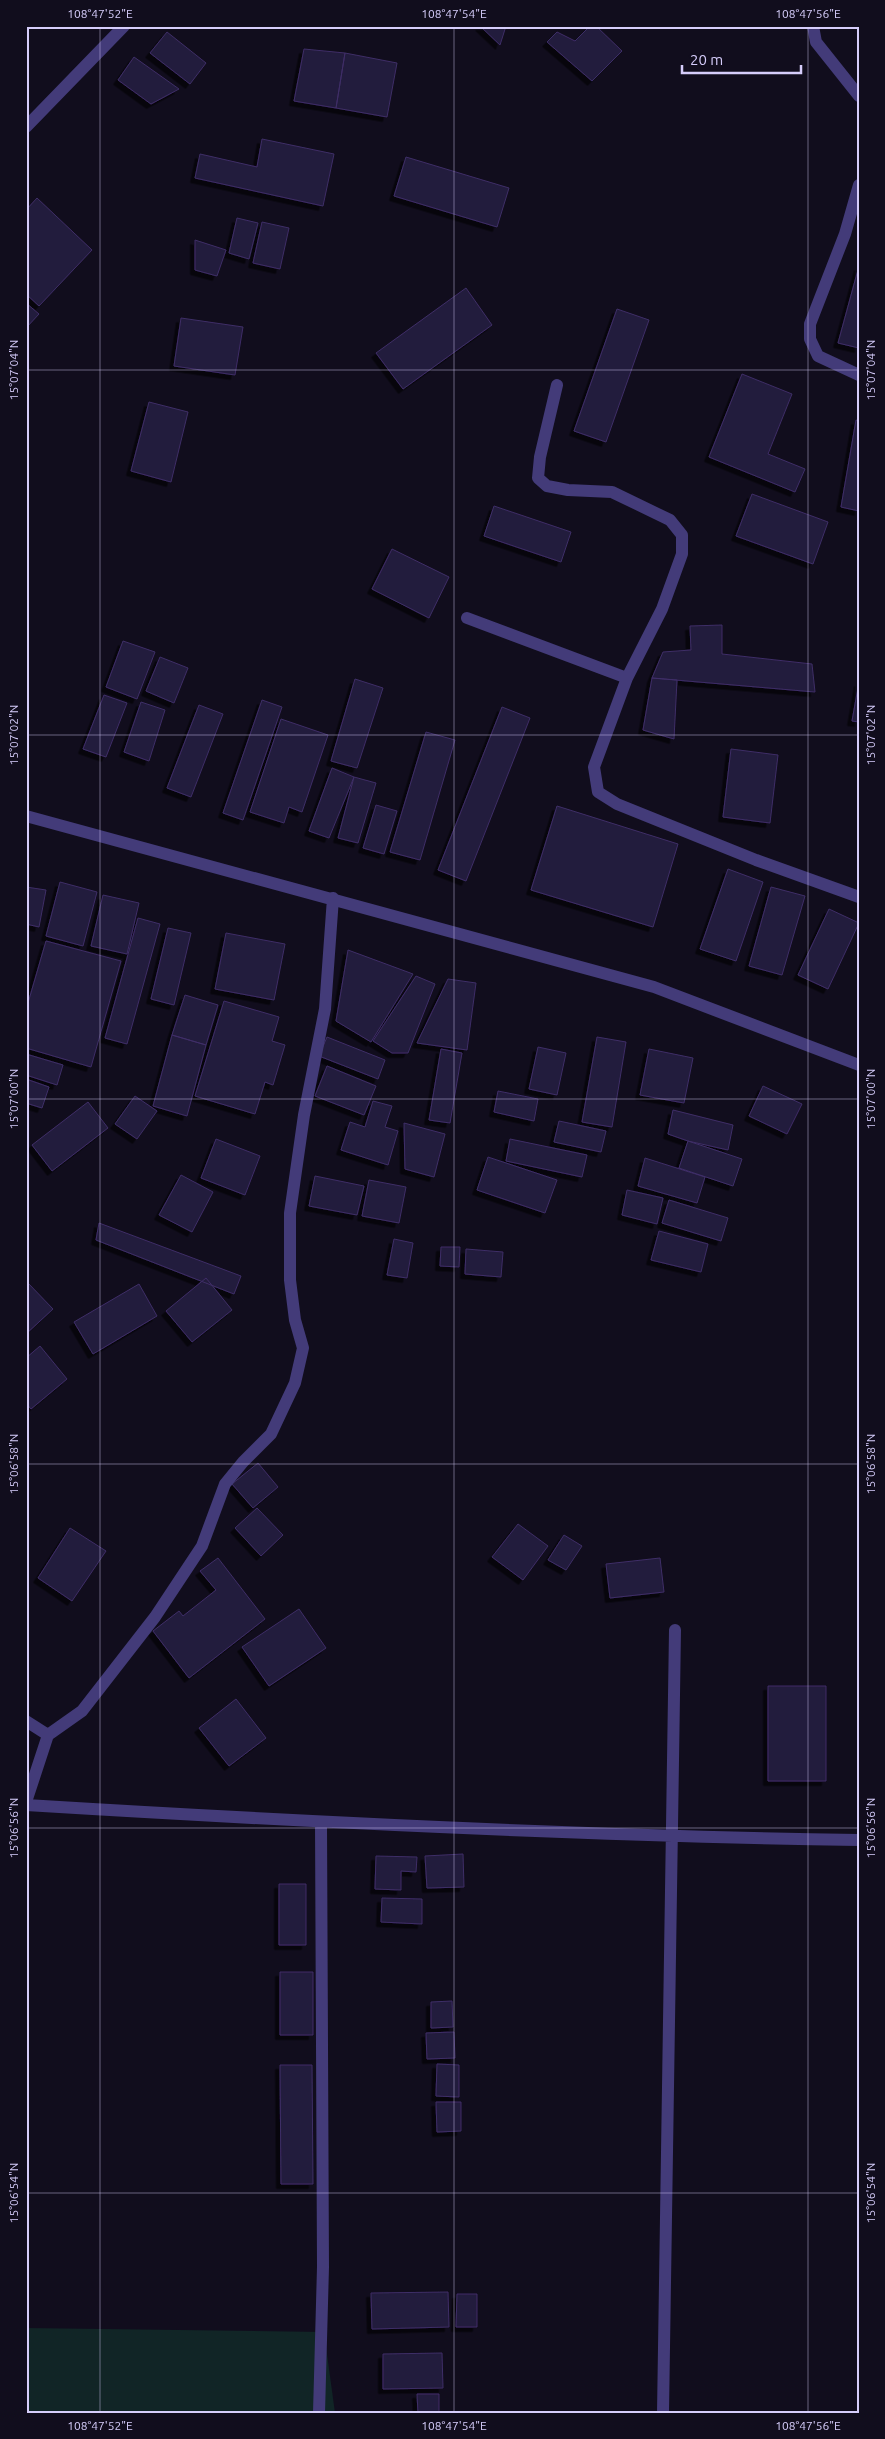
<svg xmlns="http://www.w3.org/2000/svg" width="885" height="2439" viewBox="0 0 885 2439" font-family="Ubuntu,sans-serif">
	<defs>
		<filter id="shadow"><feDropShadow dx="-4.5" dy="4.5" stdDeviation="0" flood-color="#0009"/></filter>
	</defs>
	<rect width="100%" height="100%" fill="#110d1d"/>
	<path fill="#112526" d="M26,2328l298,4 11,81h-309z"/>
	<path fill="#241b3c" stroke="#3e2e67" filter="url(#shadow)" d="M480,26h26l-6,19z
		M590,26h6l26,25 -30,30 -45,-39 10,-10 18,9z
		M167,32l39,31 -16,21 -40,-31z
		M304,49l41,4 -9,55 -42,-7z
		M345,53l52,10 -10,54 -51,-9z
		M134,57l45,32 -28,15 -33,-24z
		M262,139l72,15 -11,52 -128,-28 5,-24 57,13z
		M406,157l103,31 -12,39 -103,-31z
		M37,198l55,52 -53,56 -13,-12v-84z
		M237,218l21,5 -9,36 -20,-6z
		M262,222l27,6 -9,41 -27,-6z
		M195,240l31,10 -9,26 -22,-6z
		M859,266v82l-21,-5z
		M466,288l26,37 -89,64 -27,-36z
		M26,303l13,11 -13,14z
		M617,309l32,11 -43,122 -32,-11z
		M181,318l62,9 -8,48 -61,-9z
		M742,374l50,20 -24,60 37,15 -10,23 -86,-35z
		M149,402l39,10 -17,70 -40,-11z
		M856,420l3,1v90l-18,-4z
		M752,494l76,28 -15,42 -77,-28z
		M494,506l77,26 -10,30 -77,-26z
		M392,549l57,28 -20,41 -57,-29z
		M722,625v29l90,10 3,28 -163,-14 11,-26 28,-2 -1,-24z
		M123,641l32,11 -18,47 -31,-12z
		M160,657l28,11 -14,35 -28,-12z
		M652,678l25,2 -3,59 -31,-9z
		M355,679l28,9 -26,80 -26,-7z
		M859,682v40l-7,-1z
		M104,695l23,8 -21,54 -23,-8z
		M262,700l20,7 -39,113 -20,-7z
		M141,702l24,8 -16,51 -25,-9z
		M199,705l24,9 -32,83 -24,-9z
		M502,707l28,11 -64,163 -28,-11z
		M281,719l47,16 -26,77 -13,-5 -5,16 -34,-11z
		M426,732l29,8 -35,120 -30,-8z
		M731,749l47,6 -8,68 -47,-6z
		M332,768l22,9 -25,61 -20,-7z
		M354,777l22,6 -18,60 -20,-5z
		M376,805l21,6 -13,43 -21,-6z
		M557,806l121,38 -25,83 -122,-37z
		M728,869l35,13 -27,79 -36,-12z
		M60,882l37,10 -14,54 -37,-10z
		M26,887l20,3 -7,37 -13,-3z
		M771,887l34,9 -23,79 -33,-9z
		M103,895l36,8 -12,51 -36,-8z
		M829,909l30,14 -31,66 -30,-14z
		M138,918l22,6 -33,120 -22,-6z
		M168,928l23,5 -17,72 -23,-6z
		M226,933l59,11 -11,56 -59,-11z
		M46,941l75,20 -30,106 -65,-19v-38z
		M348,950l65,24 -42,68 -35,-21z
		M416,976l19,8 -27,69h-16l-19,-12z
		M448,979l28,4 -9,67 -50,-7z
		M185,995l33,10 -12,40 -34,-10z
		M224,1001l55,16 -7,24 13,4 -12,40 -8,-3 -10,32 -60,-18z
		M172,1035l34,10 -19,71 -34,-10z
		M327,1037l58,23 -7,19 -59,-23z
		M597,1037l29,5 -14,85 -30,-5z
		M538,1047l28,6 -9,42 -28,-6z
		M441,1049l21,4 -12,70 -21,-3z
		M649,1049l44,9 -9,45 -44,-8z
		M26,1054l37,11 -6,20 -31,-10z
		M327,1066l49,20 -12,29 -49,-19z
		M26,1079l23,8 -7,21 -16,-5z
		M763,1086l39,18 -15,30 -38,-18z
		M498,1091l40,8 -4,22 -40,-9z
		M135,1096l22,15 -20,28 -22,-15z
		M373,1101l19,5 -7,21 13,4 -10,34 -47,-15 9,-28 15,5z
		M88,1102l20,26 -56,43 -20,-26z
		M673,1110l60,15 -5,25 -40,-9 -20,-7z
		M559,1121l47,10 -5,21 -47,-10z
		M404,1123l41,11 -11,43 -29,-8z
		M216,1139l44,17 -15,39 -44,-17z
		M510,1139l77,16 -5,22 -76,-16z
		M688,1141l54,18 -9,27 -54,-18z
		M488,1157l69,23 -12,33 -68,-23z
		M645,1158l60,19 -8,26 -59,-17z
		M181,1175l32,17 -21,40 -33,-17z
		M315,1176l49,10 -7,29 -48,-9z
		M369,1180l37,7 -7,36 -37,-7z
		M627,1190l36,8 -6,26 -35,-9z
		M669,1200l59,18 -7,23 -59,-18z
		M99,1223l142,53 -7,18 -138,-54z
		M659,1231l49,13 -7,28 -50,-12z
		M394,1239l19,4 -6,35 -20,-3z
		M441,1247h19l-1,20 -19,-1z
		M466,1249l37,3 -2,25 -36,-3z
		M206,1278l26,32 -40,32 -26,-31z
		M28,1283l25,26 -27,25v-49z
		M139,1284l18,32 -64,38 -19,-32z
		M40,1346l27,33 -36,30 -5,-6v-45z
		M258,1463l20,24 -25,21 -21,-24z
		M257,1508l26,27 -22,21 -26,-28z
		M518,1524l30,22 -25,34 -31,-23z
		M70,1528l36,23 -34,50 -34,-23z
		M564,1535l18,11 -16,24 -18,-10z
		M218,1558l47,61 -76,59 -36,-47 26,-20 4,5 33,-26 -16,-19z
		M660,1558l4,34 -54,6 -4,-34z
		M299,1609l27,39 -57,38 -27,-39z
		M768,1686h58v95h-58z
		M236,1699l30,39 -37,28 -30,-38z
		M463,1854l1,33 -37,1 -2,-32z
		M376,1856l41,1 -1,15 -15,-1v19l-26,-1z
		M279,1884h27v61h-27z
		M382,1898l40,1v25l-41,-2z
		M280,1972h33v63h-33z
		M452,2001l1,26 -22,1v-26z
		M454,2032l1,26 -28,1 -1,-26z
		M437,2064l22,1v32l-23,-1z
		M280,2065h32l1,119h-32z
		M436,2102h25v29l-24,1z
		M448,2292l1,35 -77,2 -1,-36z
		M457,2294h20v33h-21z
		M442,2353l1,35 -60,1v-35z
		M417,2394h22v19h-21z"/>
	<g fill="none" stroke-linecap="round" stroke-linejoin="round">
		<path stroke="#433b79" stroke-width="12" d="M813,26l3,16 43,54
			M26,127l98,-101
			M859,185l-14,49 -35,90v15l8,17 41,19
			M557,385l-17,72 -2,21 9,8 21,4 44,2 58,28 12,15v19l-20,55 -35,69 -33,89 4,25 19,12 139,56 103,37
			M467,618l160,60
			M26,816l628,171 205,78
			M26,1721l22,14 -22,67
			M48,1735l34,-24 73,-94 47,-71 23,-62 18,-22 28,-28 24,-51 8,-35 -8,-28 -5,-40v-67l14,-98 21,-106 8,-111
			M26,1805c278,17 555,31 833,35
			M319,2413l4,-146 -2,-444
			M663,2413l12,-783"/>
	</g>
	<path fill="none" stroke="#d6cdfb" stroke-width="1" stroke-opacity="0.45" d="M100,26v2387M454,26v2387M808,26v2387M26,370h833M26,735h833M26,1099h833M26,1464h833M26,1828h833M26,2193h833"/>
	<rect width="885" height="2439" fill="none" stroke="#110d1d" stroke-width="55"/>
	<path d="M682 65v8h119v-8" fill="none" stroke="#d6cdfb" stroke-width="2.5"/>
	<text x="690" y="65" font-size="15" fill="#d6cdfb" stroke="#110d1d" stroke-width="4" paint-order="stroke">20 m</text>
	<rect x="28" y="28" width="830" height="2384" fill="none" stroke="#d6cdfb" stroke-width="2"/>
	<g font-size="12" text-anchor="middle" fill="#d6cdfb">
		<text x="100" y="18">108°47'52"E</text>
		<text x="454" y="18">108°47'54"E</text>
		<text x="808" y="18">108°47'56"E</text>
		<text transform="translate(14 370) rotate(-90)" y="4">15°07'04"N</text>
		<text transform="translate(871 370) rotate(-90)" y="4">15°07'04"N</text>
		<text transform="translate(14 735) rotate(-90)" y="4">15°07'02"N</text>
		<text transform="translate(871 735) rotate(-90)" y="4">15°07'02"N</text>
		<text transform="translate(14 1099) rotate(-90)" y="4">15°07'00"N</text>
		<text transform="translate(871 1099) rotate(-90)" y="4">15°07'00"N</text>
		<text transform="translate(14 1464) rotate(-90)" y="4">15°06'58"N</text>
		<text transform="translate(871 1464) rotate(-90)" y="4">15°06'58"N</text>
		<text transform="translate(14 1828) rotate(-90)" y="4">15°06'56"N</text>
		<text transform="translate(871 1828) rotate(-90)" y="4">15°06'56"N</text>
		<text transform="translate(14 2193) rotate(-90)" y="4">15°06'54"N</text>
		<text transform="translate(871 2193) rotate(-90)" y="4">15°06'54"N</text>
		<text x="100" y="2430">108°47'52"E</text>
		<text x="454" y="2430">108°47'54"E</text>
		<text x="808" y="2430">108°47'56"E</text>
	</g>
</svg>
